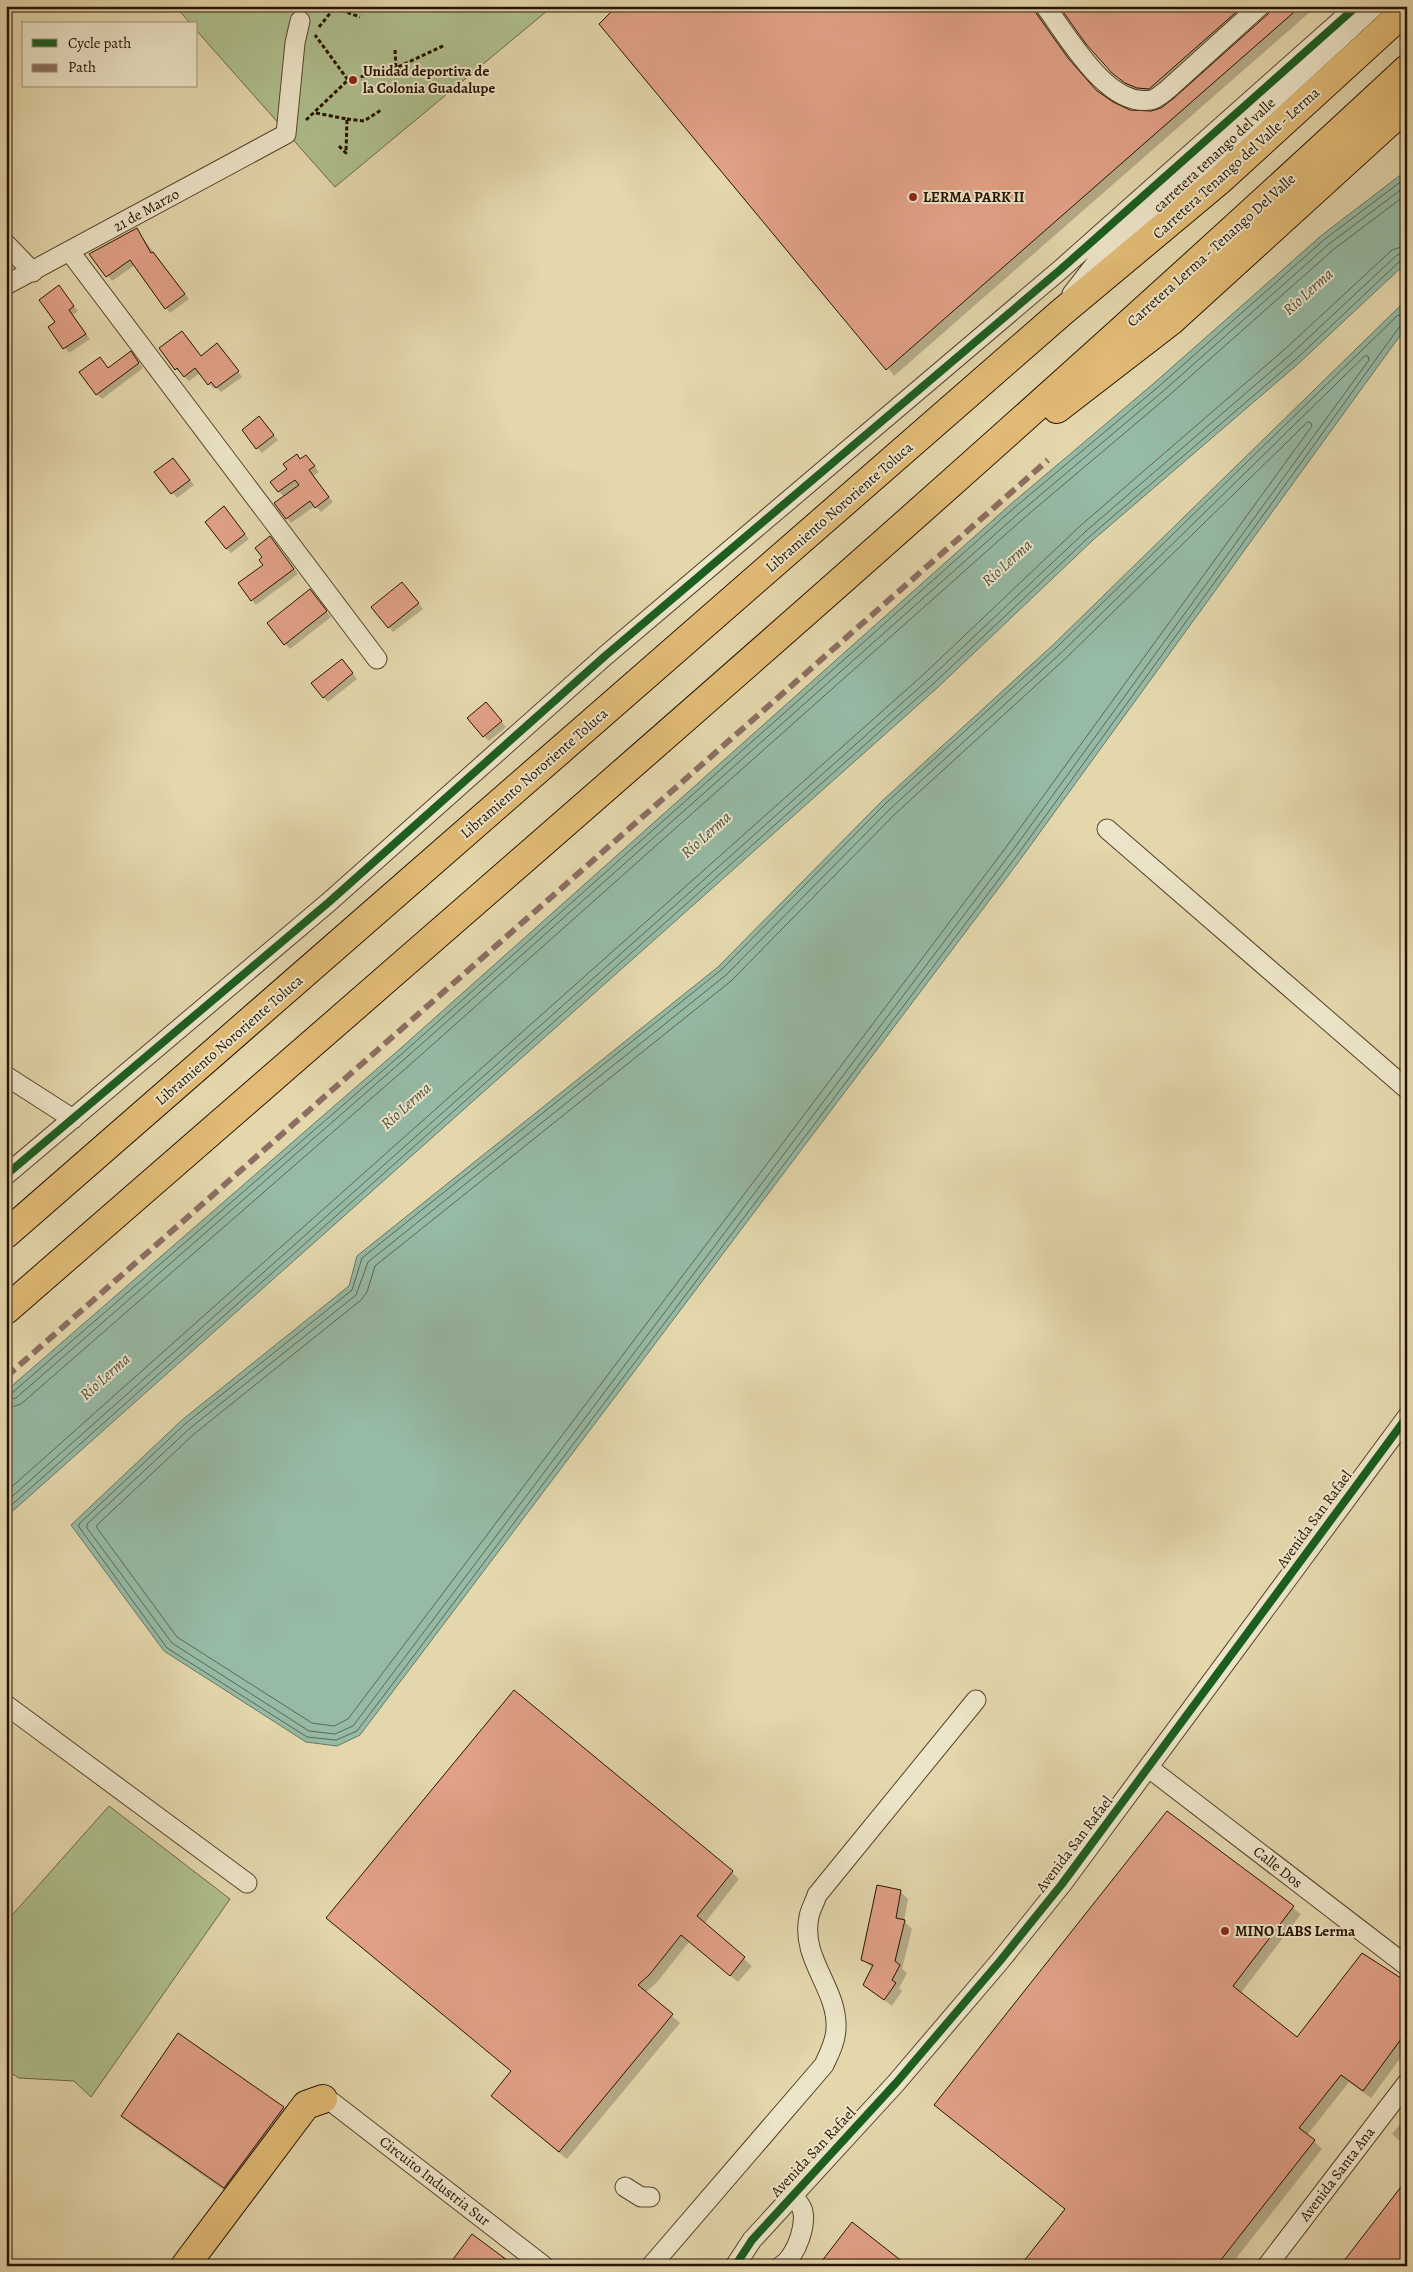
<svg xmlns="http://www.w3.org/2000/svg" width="1413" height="2272" viewBox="0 0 1413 2272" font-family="Alegreya,serif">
	<rect width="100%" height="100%" fill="#e4d7ac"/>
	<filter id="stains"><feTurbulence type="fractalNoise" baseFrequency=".004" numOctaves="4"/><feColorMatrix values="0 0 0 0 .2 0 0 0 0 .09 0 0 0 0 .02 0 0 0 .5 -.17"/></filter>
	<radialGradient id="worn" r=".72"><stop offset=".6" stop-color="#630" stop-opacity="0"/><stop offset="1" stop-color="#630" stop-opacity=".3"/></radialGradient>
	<path fill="#afbf8d" stroke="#6a6946" d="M175,6h378l-218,181 -139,-157v-6h-5z
		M109,1806l121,93 -139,198 -17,-16 -55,-3 -13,-8v-148z"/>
	<path fill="#96baa5" stroke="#697763" d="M1407,170v92l-109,102 -205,176 -156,148 -931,829v-126l395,-343 610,-544 142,-120 169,-149z
		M1400,306l7,8v12l-385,531 -662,878 -23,11 -31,-4 -142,-91 -93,-126 111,-105 167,-134 8,-30 361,-289 164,-166 172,-157z"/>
	<path fill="#0003" d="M619,6h426l-3,4 1,11 33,46 22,26 14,10 18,8 21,2 9,-3 15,-11 94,-84 2,-9h46l-423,370z
		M1060,6h199l-102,90 -23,-6 -13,-9z
		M136,229l53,70 -19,14 -35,-48 -23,16 -21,-27z
		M59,287l19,24 -5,4 17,24 -21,14 -19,-26 7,-4z
		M182,332l19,25 21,-8 20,28 -21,15 -5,-5 -2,2 -14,-16 -11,8 -13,-12 -16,-21z
		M100,358l9,11 26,-11 8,10 -41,31 -5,-5z
		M259,418l19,22 -16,13 -5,-5z
		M306,456l13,16 -6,4 20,26 -12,10 -6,-6 -24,17 -15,-19 8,-7 -12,-14z
		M178,464l16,21 -17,13 -21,-26z
		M224,508l25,31 -18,14 -5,-5z
		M270,538l28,36 -42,31 -4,-5 13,-35 -1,-8z
		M407,588l16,21 -30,23 -4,-5z
		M314,595l17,22 -41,32 -22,-25z
		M347,666l10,13 -29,23 -5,-5z
		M490,708l16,19 -17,14 -5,-5z
		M1167,1812l134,102 -61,80 57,45 110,-55v65l-36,49 -22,-16 -42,53 15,14 -92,117h-206l42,-56 -130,-105z
		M732,1872l7,7 -35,45 48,42 -14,16 -49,-40 -32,40 -12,11 35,30 -113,136 -67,-55z
		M900,1891l8,8 -4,22 8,8 -10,40 5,4 -8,15 3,3 -10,15 -28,-21 9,-17 -10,-8z
		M283,2108l11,10 -59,80 -102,-72 -10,-10z
		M1407,2115v32l-15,-13z"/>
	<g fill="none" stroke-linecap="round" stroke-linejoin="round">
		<path stroke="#5e6652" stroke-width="1" d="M1407,317l-9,-2 -341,332 -172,157 -164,166 -359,288 -10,32 -167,134 -106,100v3l88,121 140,89 29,3 21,-9 661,-877 382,-528 7,-2
			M1365,356h3l1,4 -356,490 -660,876 -18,8 -26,-3 -137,-88 -85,-115v-4l102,-95 167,-134 12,-33 358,-287 164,-166 172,-157z
			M1308,422l3,1 1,3 -305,420 -659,873 -14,7 -22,-3 -135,-86 -80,-109v-3l97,-91 167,-134 6,-8 8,-26 356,-285 164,-167 172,-157z
			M6,1395l6,-2 392,-341 610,-544 143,-120 168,-149 82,-62
			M6,1401l10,-3 392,-342 611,-543 142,-120 168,-149 78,-59
			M6,1409l15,-5 392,-342 611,-544 142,-120 168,-149 73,-55
			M6,1492l918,-818 156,-148 205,-177 107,-99 15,-5
			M6,1502l923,-823 156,-147 205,-177 107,-100 10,-3
			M6,1510l927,-826 156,-147 206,-177 106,-100 6,-2"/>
	</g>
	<path fill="#e2a187" stroke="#261300" d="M617,6h417l2,7 32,45 28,32 17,12 17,8 21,1 10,-3 13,-10 94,-84 3,-8h30l-415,364 -287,-346z
		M1059,6h184l-94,83 -12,-1 -12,-5 -13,-10 -26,-29z
		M137,228l14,25 2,-1 32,42 -20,15 -35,-49 -24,17 -17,-23z
		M59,285l15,21 -5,4 17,24 -23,15 -15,-22 7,-5 -16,-22z
		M182,331l19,25 16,-13 22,28 -23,17 -5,-6 -3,3 -13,-17 -11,9 -7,-9 -2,2 -16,-22z
		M131,351l8,12 -43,32 -17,-23 21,-15 8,11z
		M259,416l15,19 -18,14 -14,-19z
		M297,454l3,5 6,-4 9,11 -6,4 20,27 -14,11 -5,-7 -24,18 -12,-16 25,-18 -4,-5 -17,12 -8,-10 17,-13 -4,-5z
		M173,458l17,22 -19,14 -17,-22z
		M224,506l21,28 -19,15 -21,-27z
		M270,536l24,33 -43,32 -13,-18 25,-18 -4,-5 3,-3 -7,-9z
		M402,582l17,21 -31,25 -17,-21z
		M310,589l17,22 -43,34 -17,-22z
		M342,659l11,14 -30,25 -12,-15z
		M486,702l16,19 -19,16 -16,-19z
		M514,1690l219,181 -36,45 48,41 -15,19 -49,-41 -31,39 -12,11 35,29 -114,138 -68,-56 20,-25 -185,-153z
		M1167,1811l127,95 -61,80 64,51 65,-84 45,29v49l-44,60 -22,-16 -42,53 16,12 -99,126h-196l45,-57 -131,-104z
		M877,1885l24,5 -5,28 9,2 -10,41 5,4 -8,15 4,3 -12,17 -21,-15 10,-20 -12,-5z
		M178,2033l106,74 -60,81 -103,-72z
		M1407,2179v87h-67z
		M852,2222l56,44h-90z
		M472,2234l43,32h-67z"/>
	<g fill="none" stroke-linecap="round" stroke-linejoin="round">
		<g stroke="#56442b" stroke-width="21">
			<path id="minor" d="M1045,6c23,30 62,102 106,94 5,-1 12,-7 16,-10l93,-84
				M6,244l27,28
				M70,252l307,407
				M6,285l280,-151 9,-91 5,-22
				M1072,294l24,-31 279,-257
				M1107,829l300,260
				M6,1076l67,43
				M6,1175l323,-273 276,-246 455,-386 297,-264
				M6,1705l241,178
				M1149,1768l258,198
				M323,2099l10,4 211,163
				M625,2187l16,10h9
				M651,2266l173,-201c5,-11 12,-24 12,-37 2,-39 -36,-70 -27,-111 1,-7 6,-15 8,-22l159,-195
				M735,2266l17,-26 144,-157 104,-122 62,-77 345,-467
				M781,2266c15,-8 29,-47 19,-61 -2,-4 -6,-6 -8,-9
				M1267,2266l140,-183"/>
		</g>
		<g stroke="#261300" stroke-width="30">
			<path id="highway" d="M1057,409l114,-88 236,-215
				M6,1234l1056,-922 158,-132 187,-171
				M6,1310c470,-410 944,-816 1401,-1241
				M185,2266l121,-161 17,-6"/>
		</g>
		<path stroke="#261300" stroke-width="3" stroke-dasharray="4 2.5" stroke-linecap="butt" d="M335,8l25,9
			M319,27l17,-21
			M395,50l1,18 13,5
			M348,80l48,-12 49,-23
			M316,113l31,6 -1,34 -8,-8
			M347,119l17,2 17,-11
			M306,120l42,-40 -33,-45"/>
		<use href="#minor" stroke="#ede5c9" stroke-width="19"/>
		<use href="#highway" stroke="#e2bc76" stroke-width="28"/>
		<path stroke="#8d6e63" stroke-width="6" stroke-dasharray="12 6" stroke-linecap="butt" d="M6,1377l1042,-917"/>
		<g stroke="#ede5c9" stroke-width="11">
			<path id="cycleway" d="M6,1175l323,-273 276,-246 455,-386 297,-264
				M735,2266l17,-26 144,-157 104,-122 62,-77 345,-467"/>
		</g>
		<use href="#cycleway" stroke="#1b5e20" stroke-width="8"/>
	</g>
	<g fill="#8f2418" stroke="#ede5c9" stroke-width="2">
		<circle cx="353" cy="80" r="5"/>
		<circle cx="913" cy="197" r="5"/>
		<circle cx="1225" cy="1931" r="5"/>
	</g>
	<g text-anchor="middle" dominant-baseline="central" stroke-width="4" stroke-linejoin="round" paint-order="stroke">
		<g font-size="15" font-weight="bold" fill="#261300" stroke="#ede5c9" text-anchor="start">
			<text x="363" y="71">Unidad deportiva de<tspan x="363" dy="17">la Colonia Guadalupe</tspan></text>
			<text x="923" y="197">LERMA PARK II</text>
			<text x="1235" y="1931">MINO LABS Lerma</text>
		</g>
		<g font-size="15" fill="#261300" stroke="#ede5c9">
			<text transform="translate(1214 155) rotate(-43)">carretera tenango del valle</text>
			<text transform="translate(1236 163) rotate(-42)">Carretera Tenango del Valle - Lerma</text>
			<text transform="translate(146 210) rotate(-29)">21 de Marzo</text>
			<text transform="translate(1211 250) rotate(-42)">Carretera Lerma - Tenango Del Valle</text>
			<text transform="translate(839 507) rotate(-41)">Libramiento Nororiente Toluca</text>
			<text transform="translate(534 773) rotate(-41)">Libramiento Nororiente Toluca</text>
			<text transform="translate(229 1040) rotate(-41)">Libramiento Nororiente Toluca</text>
			<text transform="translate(1314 1519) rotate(-54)">Avenida San Rafael</text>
			<text transform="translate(1074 1844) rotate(-53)">Avenida San Rafael</text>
			<text transform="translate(1278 1867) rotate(38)">Calle Dos</text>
			<text transform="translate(813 2152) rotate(-47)">Avenida San Rafael</text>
			<text transform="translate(1337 2174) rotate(-53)">Avenida Santa Ana</text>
			<text transform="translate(435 2181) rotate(38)">Circuito Industria Sur</text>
		</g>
		<g font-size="16" font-style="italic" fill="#4d4d3a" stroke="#ede5c9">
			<text transform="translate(1308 292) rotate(-42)">Río Lerma</text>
			<text transform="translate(1007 563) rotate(-42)">Río Lerma</text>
			<text transform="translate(706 835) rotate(-42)">Río Lerma</text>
			<text transform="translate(406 1106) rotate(-42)">Río Lerma</text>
			<text transform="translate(105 1377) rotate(-42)">Río Lerma</text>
		</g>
	</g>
	<rect width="1413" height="2272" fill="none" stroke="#e4d7ac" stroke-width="25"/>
	<rect x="8" y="8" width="1398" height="2257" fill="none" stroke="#261300" stroke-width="2.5"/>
	<rect x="12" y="12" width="1388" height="2247" fill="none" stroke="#261300"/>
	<rect x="22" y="22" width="175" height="65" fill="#ede5c9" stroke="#9d9179"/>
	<rect x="32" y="39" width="25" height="8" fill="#1b5e20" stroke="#9d9179"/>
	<text x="68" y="48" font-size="15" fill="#261300">Cycle path</text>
	<rect x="32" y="64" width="25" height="8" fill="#8d6e63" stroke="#9d9179"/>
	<text x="68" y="72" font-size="15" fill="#261300">Path</text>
	<rect width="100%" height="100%" filter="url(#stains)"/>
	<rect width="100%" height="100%" fill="url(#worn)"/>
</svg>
